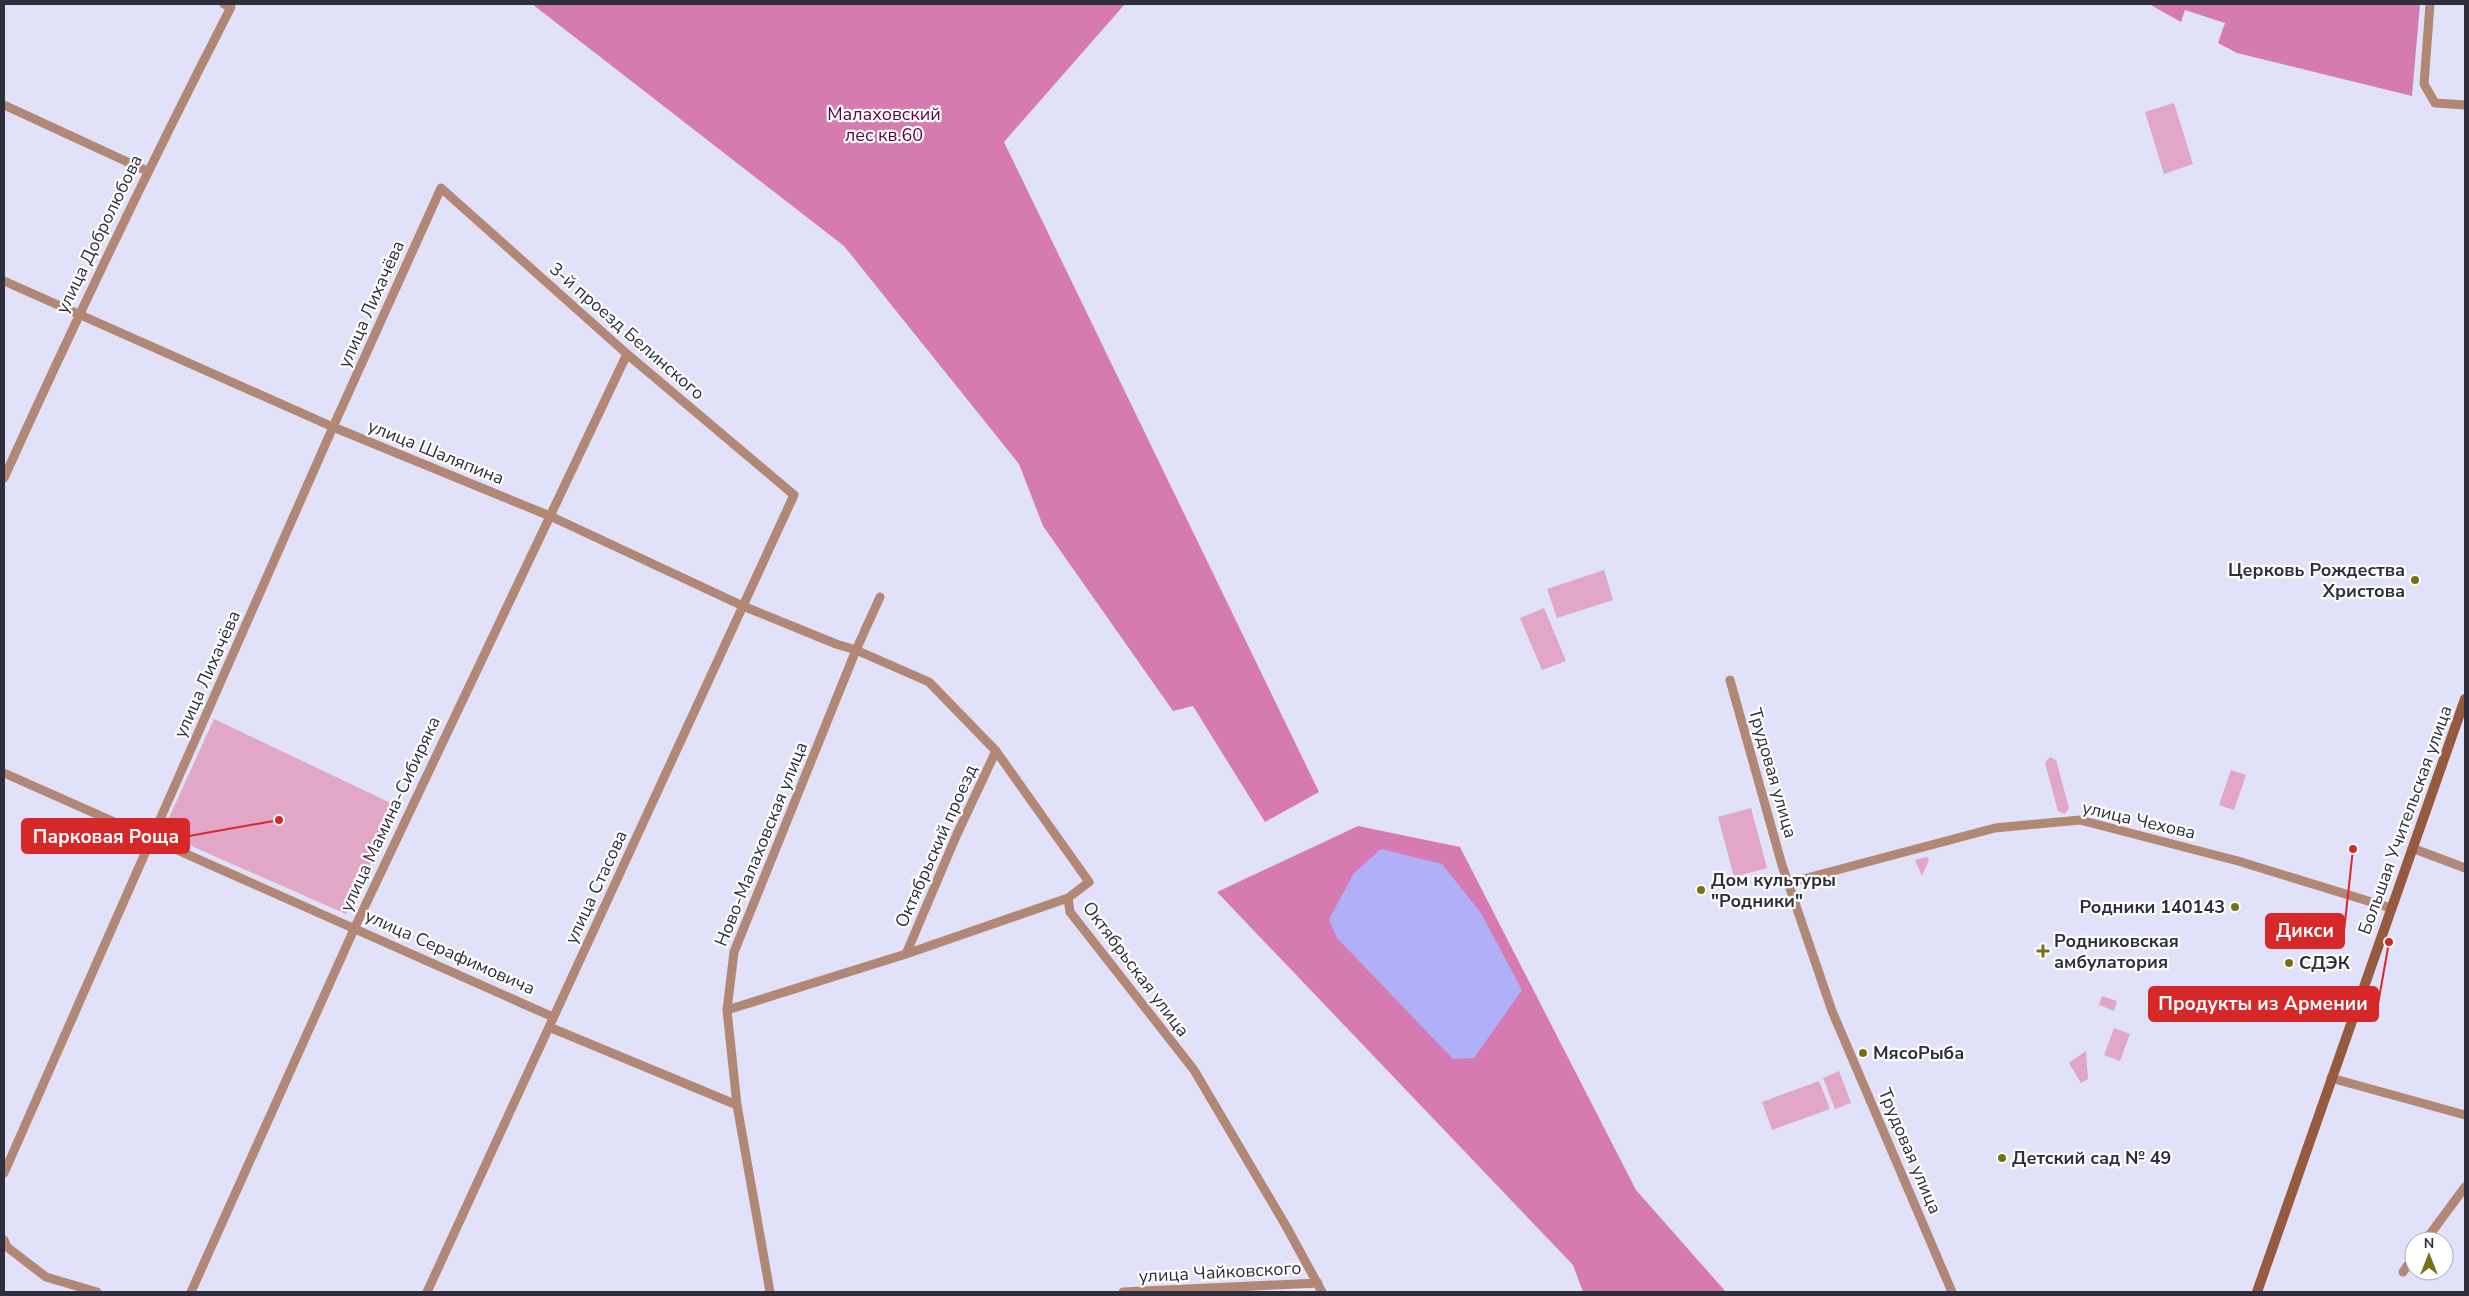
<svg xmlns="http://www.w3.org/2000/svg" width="2469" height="1296" viewBox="0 0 2469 1296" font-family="'Nunito Sans',sans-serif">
	<rect width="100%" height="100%" fill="#e1e1fa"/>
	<path fill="#e2a6c7" d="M2174,103l19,61 -29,10 -19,-62z
		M1604,570l9,30 -56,18 -10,-29z
		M1544,608l22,53 -24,9 -22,-52z
		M214,719l183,87 -51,108 -184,-81z
		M2050,757l6,3 13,48 -4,6 -7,-3 -13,-48z
		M2231,770l15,5 -12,35 -15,-5z
		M1751,808l16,60 -33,9 -16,-60z
		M1927,857l2,3 -7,16 -7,-16z
		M2102,996l15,5 -3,10 -15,-6z
		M2114,1028l16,6 -10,27 -16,-6z
		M2086,1051l2,28 -7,4 -12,-20z
		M1839,1071l12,32 -16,6 -12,-31z
		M1819,1081l11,28 -58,21 -10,-28z"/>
	<path fill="#d67bb1" d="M532,4h593l-121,138 315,650 -54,30 -72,-116 -20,5 -130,-185 -24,-62 -175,-218z
		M2149,4h271l-8,92 -175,-43 -19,-10 7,-20 -40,-13 -4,12z
		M1358,826l102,21 176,343 90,102h-143l-10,-27 -356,-373z"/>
	<path fill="#b0aff8" d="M1381,849l61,15 39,49 41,77 -48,68 -21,1 -116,-121 -8,-19 25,-46z"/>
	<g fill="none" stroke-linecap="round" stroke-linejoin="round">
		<path stroke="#b28775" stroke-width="9" d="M2430,4l-6,80 11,19 30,2
			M4,105l143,66
			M4,281l329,146 217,89 193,90 93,38 20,6 73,32 67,69 93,131 -21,16 2,14 124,158 92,156 36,66
			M4,478c72,-159 147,-315 227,-471l-7,-3
			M1730,680l52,185 50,146 120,281
			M4,773l549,244
			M2412,848l53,20
			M1788,883l207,-55 85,-8 158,41 153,47
			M906,954l51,-120 39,-83
			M727,1010l179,-56 162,-56
			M549,1027l188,78
			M2331,1078l134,37
			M4,1173l329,-746 108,-239 186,166 167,141 -367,797
			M4,1240l3,7 39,30 51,15
			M2425,1241l40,-54
			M2403,1272l11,-16
			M191,1292l164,-365 272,-573
			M770,1292l-33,-187 -10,-95 7,-58 122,-302 24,-53
			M1123,1292l195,-9"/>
		<path stroke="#965a3f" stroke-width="10" d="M2257,1292l208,-593"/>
	</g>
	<g fill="#787112" stroke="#fff" stroke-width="2">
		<circle cx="2415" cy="580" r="5"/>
		<circle cx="1701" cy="890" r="5"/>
		<circle cx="2235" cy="907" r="5"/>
		<path d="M2040.5 943.5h5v5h5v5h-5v5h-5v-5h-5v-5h5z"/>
		<circle cx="2289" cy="963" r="5"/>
		<circle cx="1863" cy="1053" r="5"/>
		<circle cx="2002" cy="1158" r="5"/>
	</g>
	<g text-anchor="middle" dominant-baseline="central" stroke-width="4.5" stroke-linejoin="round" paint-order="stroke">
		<g font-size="18" fill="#590440" stroke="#fff">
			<text x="884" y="114">Малаховский<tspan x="884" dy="21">лес кв.60</tspan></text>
		</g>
		<g font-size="18" fill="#2e2e3d" stroke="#fff">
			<text transform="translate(99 234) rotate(-64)">улица Добролюбова</text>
			<text transform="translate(371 304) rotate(-66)">улица Лихачёва</text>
			<text transform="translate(627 331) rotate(41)">3-й проезд Белинского</text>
			<text transform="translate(436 452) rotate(22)">улица Шаляпина</text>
			<text transform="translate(207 674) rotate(-66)">улица Лихачёва</text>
			<text transform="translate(1773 773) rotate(74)">Трудовая улица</text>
			<text transform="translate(390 814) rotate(-65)">улица Мамина-Сибиряка</text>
			<text transform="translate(2139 820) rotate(13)">улица Чехова</text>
			<text transform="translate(2405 820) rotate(-70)">Большая Учительская улица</text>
			<text transform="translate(761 844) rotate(-68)">Ново-Малаховская улица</text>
			<text transform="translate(936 846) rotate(-66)">Октябрьский проезд</text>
			<text transform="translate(596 887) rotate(-65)">улица Стасова</text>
			<text transform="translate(450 952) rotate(24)">улица Серафимовича</text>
			<text transform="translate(1136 969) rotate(53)">Октябрьская улица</text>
			<text transform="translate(1910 1151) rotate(67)">Трудовая улица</text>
			<text transform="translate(1220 1272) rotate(-3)">улица Чайковского</text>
		</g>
		<g font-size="18" font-weight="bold" fill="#2e2e3d" stroke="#fff" text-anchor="start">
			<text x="2405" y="570" text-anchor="end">Церковь Рождества<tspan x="2405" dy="21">Христова</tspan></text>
			<text x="1711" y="880">Дом культуры<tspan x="1711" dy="21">"Родники"</tspan></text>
			<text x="2225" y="907" text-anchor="end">Родники 140143</text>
			<text x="2054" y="941">Родниковская<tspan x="2054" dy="21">амбулатория</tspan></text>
			<text x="2299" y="963">СДЭК</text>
			<text x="1873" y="1053">МясоРыба</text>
			<text x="2012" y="1158">Детский сад № 49</text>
		</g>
	</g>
	<path fill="none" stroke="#d62828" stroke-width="2" d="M279 820L189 836M2353 849L2344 931M2389 942L2378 1004"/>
	<g fill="#d62828" stroke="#fff" stroke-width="2">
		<circle cx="279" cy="820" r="5"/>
		<circle cx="2353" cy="849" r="5"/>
		<circle cx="2389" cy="942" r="5"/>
	</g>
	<g fill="#d62828" stroke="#d62828" stroke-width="2">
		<rect x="22" y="819" width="167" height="34" rx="5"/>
		<rect x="2266" y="914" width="78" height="34" rx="5"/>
		<rect x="2149" y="987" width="229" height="34" rx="5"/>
	</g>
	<g font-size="19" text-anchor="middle" font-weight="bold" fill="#fff">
		<text x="106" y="843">Парковая Роща</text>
		<text x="2305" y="937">Дикси</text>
		<text x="2263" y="1010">Продукты из Армении</text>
	</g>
	<rect width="2469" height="1296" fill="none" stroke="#2e2e3d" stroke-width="10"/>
	<g transform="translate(2429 1256)"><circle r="24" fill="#ffffff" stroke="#ababb1"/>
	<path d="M0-4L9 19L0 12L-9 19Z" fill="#787112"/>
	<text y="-8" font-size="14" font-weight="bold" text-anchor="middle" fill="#2e2e3d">N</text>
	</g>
</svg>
